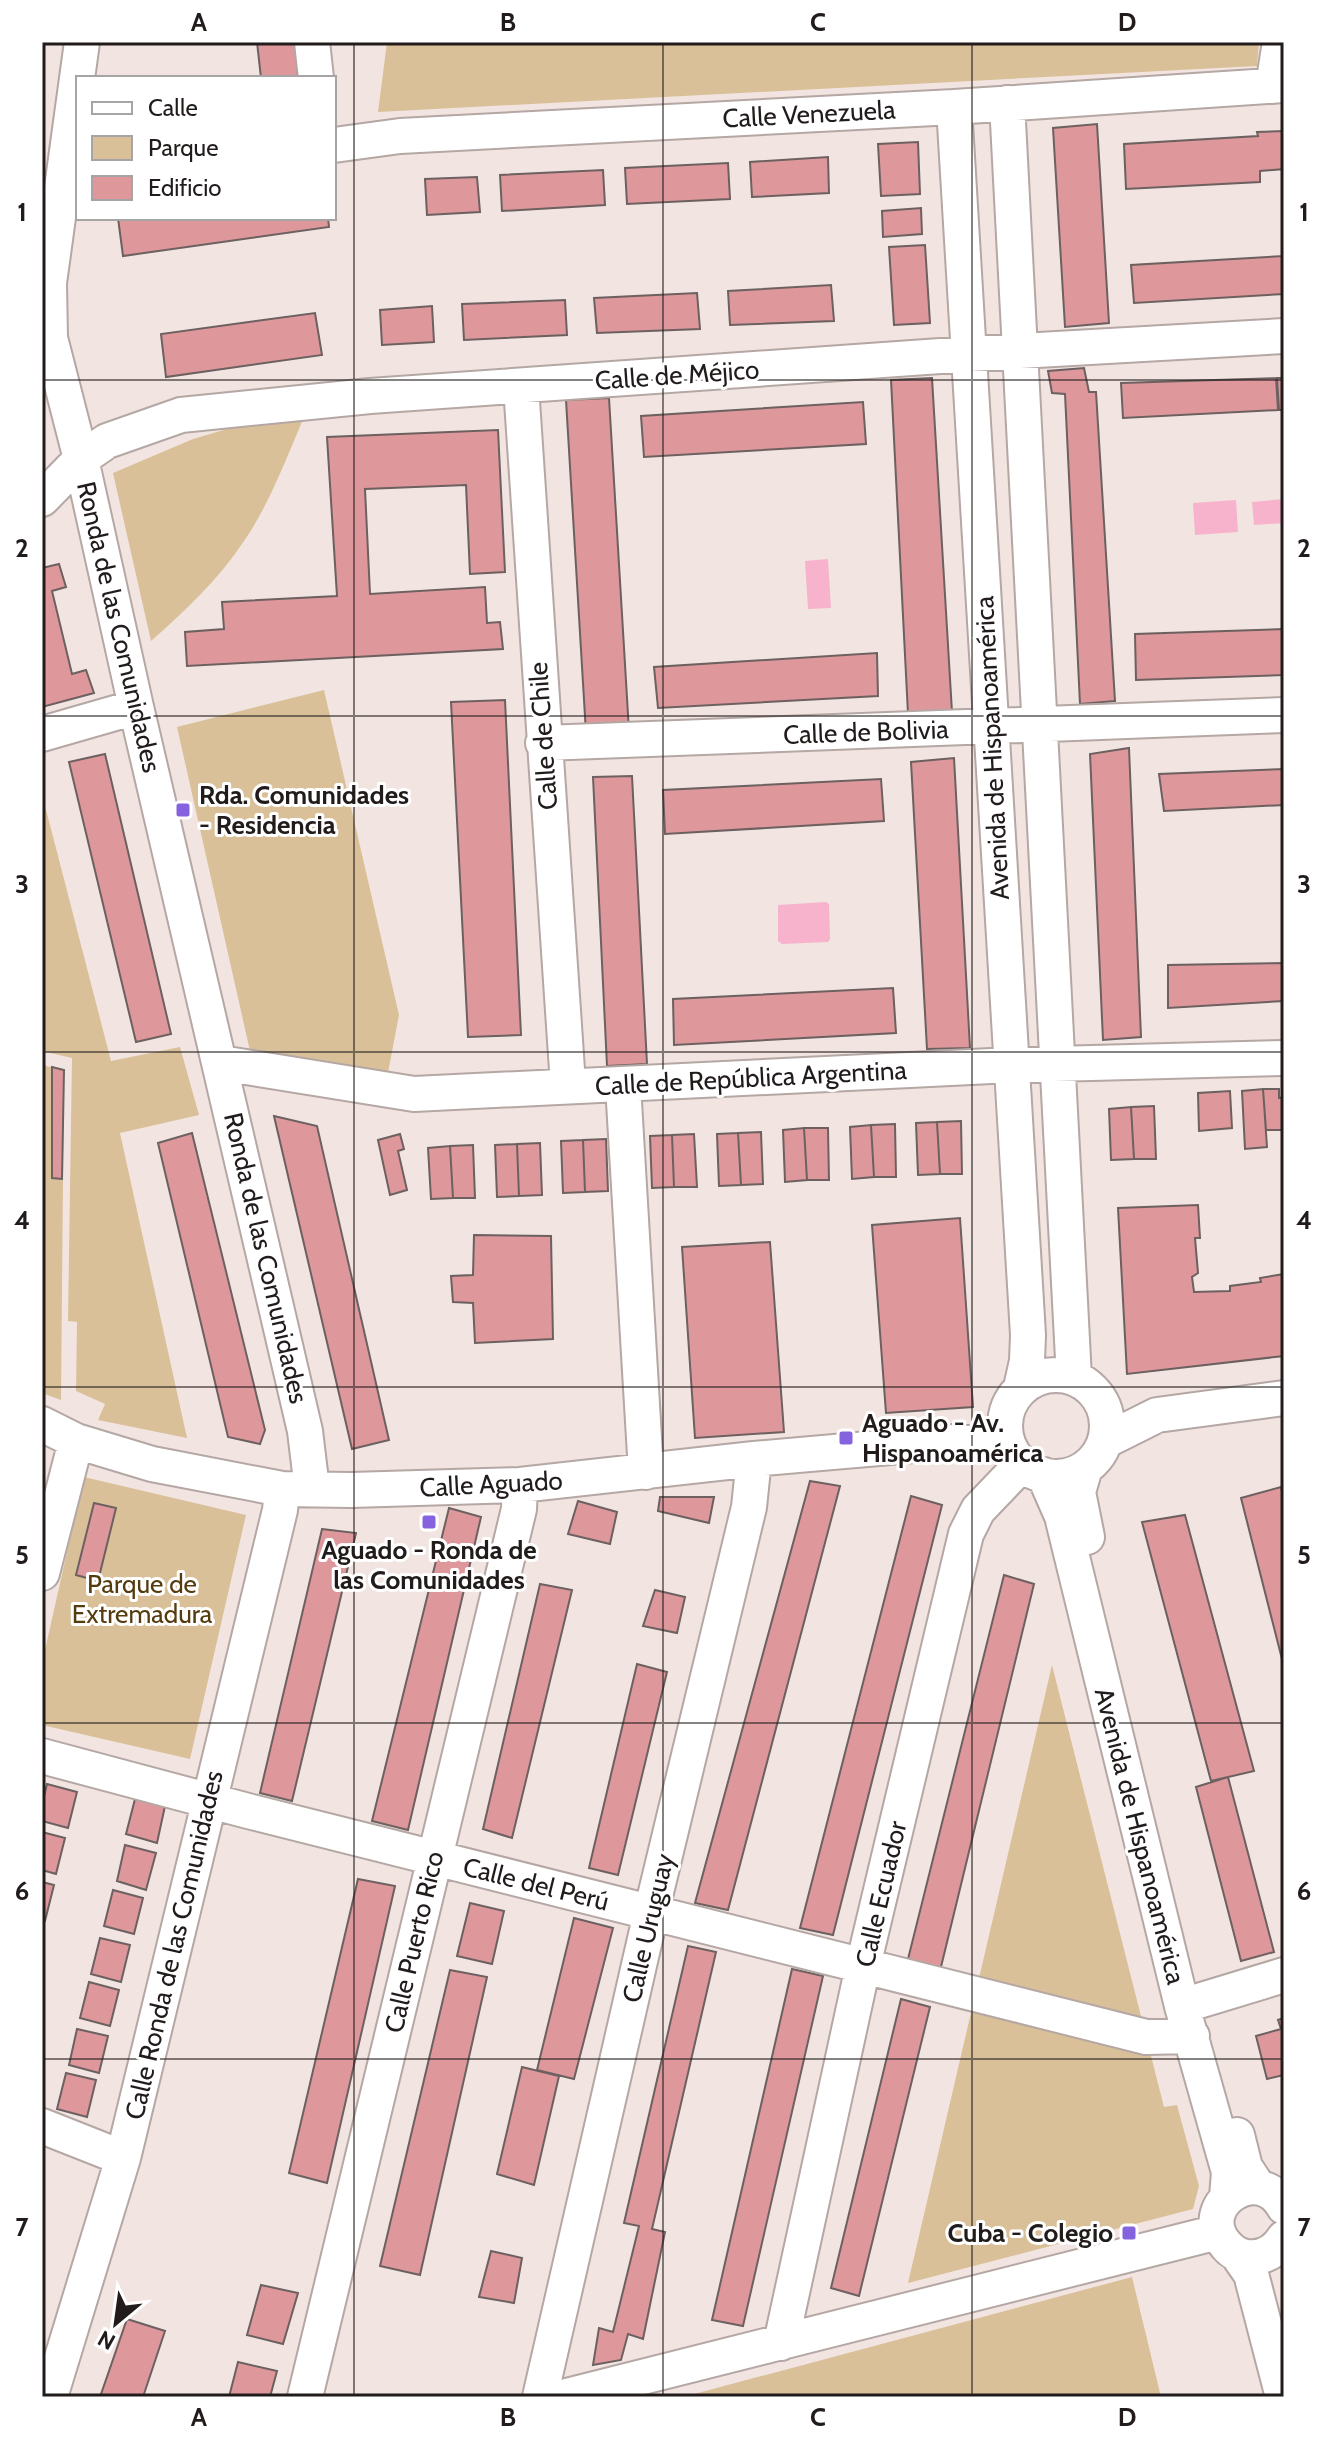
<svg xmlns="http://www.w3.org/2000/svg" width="1326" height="2439" viewBox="0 0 1326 2439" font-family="Cabin,sans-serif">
	<rect width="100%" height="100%" fill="#f2e5e1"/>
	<path fill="#dac099" d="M387,42h872l-2,24 -879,46z
		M304,417c-18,42 -34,86 -60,124 -25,38 -59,70 -93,100l-38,-168 80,-34 68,-20z
		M324,690l75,325 -13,68 -134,-23 -75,-333z
		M42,794l69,267 69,-14 19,68 -79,18 67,305 -89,-18 7,-16 -29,-13 1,-69 -9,-1 4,-263 -30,-7z
		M42,1065l22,5 -3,330 -19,-7z
		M84,1477l162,38 -56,244 -148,-34v-62z
		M1052,1665l112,442 13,-2 22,81 -6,23 -285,74z
		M1132,2277l29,120h-478z"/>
	<path fill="#f6b3cb" d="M1284,499v24l-30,2 -2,-23z
		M1236,500l2,32 -43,3 -2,-32z
		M828,559l3,49 -23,1 -3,-48z
		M826,902l3,2 1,35 -2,3 -46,2 -4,-3v-36z"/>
	<path fill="#de989b" stroke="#6c6060" stroke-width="2" d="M257,42h38l3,36h-37z
		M1097,124l12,199 -44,4 -12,-199z
		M1284,131v38l-24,2v11l-134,7 -2,-45 134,-8 -1,-4z
		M918,142l2,52 -39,2 -3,-52z
		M828,157l1,36 -77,4 -2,-35z
		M728,163l2,36 -103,5 -2,-36z
		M603,170l2,35 -103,6 -2,-36z
		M477,177l3,35 -53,3 -2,-36z
		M921,208l1,26 -39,3 -1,-26z
		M118,218h210l1,9 -206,29z
		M925,245l5,78 -36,2 -5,-78z
		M1284,256v38l-150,9 -3,-38z
		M831,285l3,36 -104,4 -2,-34z
		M697,293l3,36 -103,4 -3,-35z
		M565,300l2,35 -103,5 -2,-36z
		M432,306l2,36 -52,3 -2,-35z
		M315,313l7,42 -156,22 -5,-43z
		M1084,368l5,24h7l19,309 -35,3 -15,-310 -13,-1 -4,-22z
		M932,378l20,334 -44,2 -17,-334z
		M1276,378l2,32 -155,8 -2,-35z
		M1277,378h7v32h-5z
		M609,398l20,333 -43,2 -20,-333z
		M863,402l3,42 -222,13 -3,-41z
		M498,430l7,142 -35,2 -4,-89 -101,4 5,105 115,-7 2,36 13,-1 3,27 -316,17 -2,-34 39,-3 -2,-27 115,-6 -10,-159z
		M59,564l7,23 -14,4 20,83 14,-4 8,23 -52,14v-139z
		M1284,629v46l-148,5 -1,-46z
		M877,653l1,43 -220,12 -4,-41z
		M505,700l16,335 -53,2 -17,-335z
		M1129,748l12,289 -38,3 -13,-286z
		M105,754l66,280 -35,8 -67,-280z
		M954,758l16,290 -43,1 -16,-287z
		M1284,769v36l-120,6 -5,-37z
		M632,776l15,288 -40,2 -14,-289z
		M881,779l3,42 -219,13 -2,-44z
		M1284,963v38l-116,7v-43z
		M893,988l3,45 -222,12 -1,-46z
		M52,1067l12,3 -2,109 -10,-1z
		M1263,1089l4,58 -22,2 -3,-58z
		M1263,1089h16v9l5,-1v33h-18z
		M1230,1091l2,37 -33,3 -1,-38z
		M1154,1106l2,53h-22l-3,-52z
		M1131,1107l3,52 -23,1 -2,-51z
		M274,1116l43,10 72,314 -37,9z
		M961,1121l1,53h-22l-3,-52z
		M937,1122l3,52 -22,1 -2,-52z
		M895,1124l1,53h-22l-3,-52z
		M871,1125l3,52 -22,2 -2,-52z
		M804,1128l3,52 -22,2 -2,-52z
		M804,1128h24l1,52h-22z
		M761,1132l2,52 -22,1 -3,-52z
		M192,1133l73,297 -5,14 -32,-7 -70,-294z
		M738,1133l3,52 -22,1 -2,-52z
		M400,1134l4,15 -6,2 9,39 -17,5 -12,-55z
		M694,1134l3,53h-23l-2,-52z
		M672,1135l2,52 -22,1 -2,-52z
		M606,1139l2,52 -23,1 -2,-52z
		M583,1140l2,52 -22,1 -2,-52z
		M540,1143l2,52 -23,1 -2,-52z
		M517,1144l2,52 -22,1 -2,-52z
		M473,1145l2,53h-22l-3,-52z
		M450,1146l3,52 -22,1 -3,-51z
		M1198,1205l2,33h-5l3,35 -6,4 2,15 36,-1v-5l31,-4 -1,-4 24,-4v82l-157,18 -9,-166z
		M960,1218l13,189 -87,6 -14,-188z
		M474,1235l77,1 2,103 -78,4 -2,-40 -20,-1 -2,-26 22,-1z
		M770,1242l14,190 -89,6 -13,-191z
		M810,1481l30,5 -112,424 -33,-7z
		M1281,1487l3,13v167l-43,-169z
		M911,1496l31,9 -109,430 -33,-7z
		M660,1497h54l-5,26 -51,-12z
		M578,1501l39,11 -7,32 -42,-10z
		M94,1503l22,5 -18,73 -22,-6z
		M449,1508l32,9 -73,313 -36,-9z
		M1185,1515l69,256 -43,10 -69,-259z
		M322,1529l34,4 -64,268 -32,-8z
		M1004,1575l30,9 -94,387 -33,-8z
		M540,1584l32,6 -60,248 -29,-9z
		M655,1590l30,7 -8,36 -34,-7z
		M637,1664l30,8 -49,203 -29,-7z
		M1228,1777l46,175 -33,9 -45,-174z
		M47,1784l30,8 -9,36 -26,-7v-17z
		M135,1799l30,7 -8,37 -31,-9z
		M42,1832l23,6 -9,36 -14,-4z
		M125,1845l31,8 -10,37 -29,-9z
		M358,1879l37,7 -68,297 -38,-10z
		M42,1882l12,3 -9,36 -3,-1z
		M113,1890l30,8 -9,36 -30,-8z
		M470,1903l34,8 -12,53 -35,-8z
		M574,1918l39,10 -39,151 -37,-9z
		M100,1938l30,7 -9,37 -30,-8z
		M688,1946l28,6 -64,277 13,3 -22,107 -15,-5 -7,26 -28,5 6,-37 14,4 26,-106 -15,-3z
		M792,1969l31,7 -80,350 -31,-6z
		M450,1970l37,7 -67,298 -40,-9z
		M89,1982l30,8 -9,36 -30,-8z
		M901,1999l29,8 -71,289 -28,-8z
		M1284,2018v57l-17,4 -11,-43 25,-7 -3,-9z
		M77,2029l31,7 -9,37 -30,-8z
		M522,2067l37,9 -25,109 -37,-11z
		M66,2073l30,7 -9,37 -30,-8z
		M491,2251l31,7 -8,45 -35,-6z
		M261,2285l37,8 -15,51 -36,-9z
		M127,2319l38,12 -22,66h-43z
		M238,2362l39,9 -7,26h-41z"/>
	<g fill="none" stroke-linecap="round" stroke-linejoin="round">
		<g stroke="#b4a7a4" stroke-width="38">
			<path id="minor" d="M82,42l-33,241 1,55 31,121 55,248 169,724 7,58
				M312,42l4,36
				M1273,86l7,-44
				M1007,103l67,1275
				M954,107l74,1228 -1,26 -6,27
				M334,145l66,-9 554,-29 330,-22
				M521,386l47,699
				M42,499l39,-40 26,-18 74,-26 189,-19 599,-42 315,-18
				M42,734l94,-27
				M543,743l741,-28
				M221,1063l193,31 598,-29 272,-7
				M623,1085l23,387
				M1005 1426a51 51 0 1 1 102 0a51 51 0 1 1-102 0Z
				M42,1424l34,17 76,23 130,25 69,1 169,-5 234,-26 194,-17 60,3
				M1105,1441l52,-26 127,-17
				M1085,1468l-7,24 9,45
				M1044,1475l18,41 120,490 47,166 -2,25
				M42,1573l34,-132
				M42,1756l206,55 898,226 46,-1
				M1182,2006l102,-31
				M42,2126l81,32
				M1237,2135l8,32 13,20
				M1284,2207c-26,-47 -92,0 -58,38 5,6 13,11 21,12 16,2 29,-6 37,-19
				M1237,2254l14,20 32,123
				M781,2343l82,-377 103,-432 12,-24 44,-46
				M50,2397l73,-239 157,-648 2,-21
				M305,2397l214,-888 1,-24
				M540,2397l111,-484 98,-406 5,-48
				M563,2397l655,-165"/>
		</g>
		<use href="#minor" stroke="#fff" stroke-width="34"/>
	</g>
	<path fill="none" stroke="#211c1b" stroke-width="2" stroke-opacity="0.55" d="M354,42v2355M663,42v2355M972,42v2355M42,380h1242M42,716h1242M42,1052h1242M42,1387h1242M42,1723h1242M42,2059h1242"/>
	<g fill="#8663de" stroke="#fff" stroke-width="3">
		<rect x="175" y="802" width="16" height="16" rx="4"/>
		<rect x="838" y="1430" width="16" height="16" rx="4"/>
		<rect x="421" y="1514" width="16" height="16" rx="4"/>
		<rect x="1121" y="2225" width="16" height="16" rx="4"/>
	</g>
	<g text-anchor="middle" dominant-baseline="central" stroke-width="6" stroke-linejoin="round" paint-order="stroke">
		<g font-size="26" fill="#211c1b" stroke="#fff">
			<text transform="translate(809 114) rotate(-3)">Calle Venezuela</text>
			<text transform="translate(677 375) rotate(-4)">Calle de Méjico</text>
			<text transform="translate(119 627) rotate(77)">Ronda de las Comunidades</text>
			<text transform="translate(866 732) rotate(-2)">Calle de Bolivia</text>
			<text transform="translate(543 736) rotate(-94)">Calle de Chile</text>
			<text transform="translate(992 748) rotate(-93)">Avenida de Hispanoamérica</text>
			<text transform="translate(751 1078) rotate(-3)">Calle de República Argentina</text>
			<text transform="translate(266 1258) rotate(77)">Ronda de las Comunidades</text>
			<text transform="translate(491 1484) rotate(-3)">Calle Aguado</text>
			<text transform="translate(1140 1836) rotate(76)">Avenida de Hispanoamérica</text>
			<text transform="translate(536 1884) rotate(14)">Calle del Perú</text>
			<text transform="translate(881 1894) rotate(-77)">Calle Ecuador</text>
			<text transform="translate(648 1928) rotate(-77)">Calle Uruguay</text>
			<text transform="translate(414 1942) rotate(-77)">Calle Puerto Rico</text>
			<text transform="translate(174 1945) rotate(-77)">Calle Ronda de las Comunidades</text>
		</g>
		<g font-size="26" font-weight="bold" fill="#211c1b" stroke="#fff" text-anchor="start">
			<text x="199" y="795">Rda. Comunidades<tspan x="199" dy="30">- Residencia</tspan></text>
			<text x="862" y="1423">Aguado - Av.<tspan x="862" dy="30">Hispanoamérica</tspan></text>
			<text x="429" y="1550" text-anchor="middle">Aguado - Ronda de<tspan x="429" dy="30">las Comunidades</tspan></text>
			<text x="1113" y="2233" text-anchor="end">Cuba - Colegio</text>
		</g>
		<g font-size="26" fill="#553c0f" stroke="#fff">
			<text x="142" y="1584">Parque de<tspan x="142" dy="30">Extremadura</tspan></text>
		</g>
	</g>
	<rect width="1326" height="2439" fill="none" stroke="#ffffff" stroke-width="88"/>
	<rect x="76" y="76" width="260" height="144" fill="#ffffff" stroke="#a6a4a4" stroke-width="2"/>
	<rect x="92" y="102" width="40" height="12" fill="#ffffff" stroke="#a6a4a4" stroke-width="2"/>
	<text x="148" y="116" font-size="24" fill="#211c1b">Calle</text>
	<rect x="92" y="136" width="40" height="24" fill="#dac099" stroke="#a6a4a4" stroke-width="2"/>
	<text x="148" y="156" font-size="24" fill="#211c1b">Parque</text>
	<rect x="92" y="176" width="40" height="24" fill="#de989b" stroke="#a6a4a4" stroke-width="2"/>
	<text x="148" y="196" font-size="24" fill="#211c1b">Edificio</text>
	<g transform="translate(116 2323) rotate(209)" stroke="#ffffff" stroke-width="6" paint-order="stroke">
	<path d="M0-6L14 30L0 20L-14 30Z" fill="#211c1b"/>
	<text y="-12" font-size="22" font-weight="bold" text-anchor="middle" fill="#211c1b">N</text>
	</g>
	<rect x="44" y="44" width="1238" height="2351" fill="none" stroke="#211c1b" stroke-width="3"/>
	<g font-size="26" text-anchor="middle" font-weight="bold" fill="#211c1b">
		<text x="199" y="31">A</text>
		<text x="508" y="31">B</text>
		<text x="818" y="31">C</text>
		<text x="1127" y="31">D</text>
		<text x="22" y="221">1</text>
		<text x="1304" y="221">1</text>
		<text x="22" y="557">2</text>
		<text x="1304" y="557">2</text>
		<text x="22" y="893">3</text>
		<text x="1304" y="893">3</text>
		<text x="22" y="1229">4</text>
		<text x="1304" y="1229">4</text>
		<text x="22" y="1564">5</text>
		<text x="1304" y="1564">5</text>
		<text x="22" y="1900">6</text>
		<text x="1304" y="1900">6</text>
		<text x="22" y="2236">7</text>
		<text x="1304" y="2236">7</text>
		<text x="199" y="2426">A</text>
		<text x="508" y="2426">B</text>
		<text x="818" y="2426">C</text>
		<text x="1127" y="2426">D</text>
	</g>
</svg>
